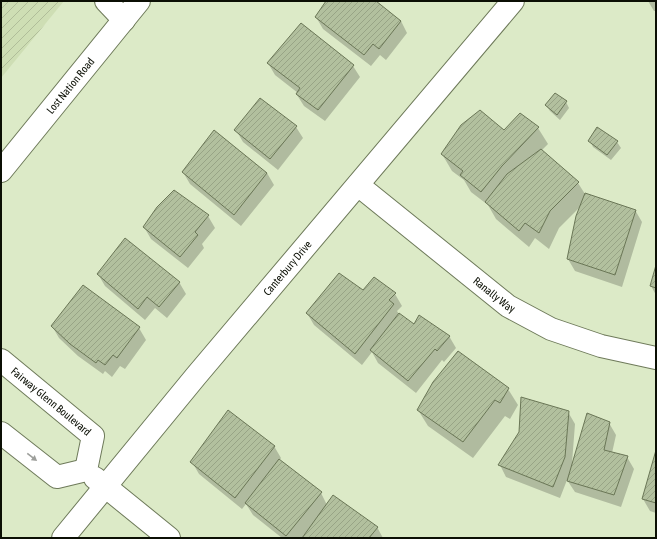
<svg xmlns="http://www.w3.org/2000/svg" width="657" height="539" viewBox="0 0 657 539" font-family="'Asap Condensed',sans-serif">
	<defs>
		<pattern id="industrial-furrows" width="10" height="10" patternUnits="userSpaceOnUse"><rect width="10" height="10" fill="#cedeb4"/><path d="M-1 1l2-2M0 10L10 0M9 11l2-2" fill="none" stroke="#b0bd99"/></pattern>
		<pattern id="building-hatch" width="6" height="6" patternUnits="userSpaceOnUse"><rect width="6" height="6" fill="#b2c09e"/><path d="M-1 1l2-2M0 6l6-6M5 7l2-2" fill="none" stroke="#98a486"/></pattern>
	</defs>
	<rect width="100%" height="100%" fill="#dceac7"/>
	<path fill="url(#industrial-furrows)" d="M1,1h63l-63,77z"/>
	<path fill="#0003" d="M328,1h46l27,20 6,12 -21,27 -6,-5 -9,11 -48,-37 -7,-12z
		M648,1h8v10h-2z
		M268,63l85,3 7,11 -35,44 -21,-15 -7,-11 1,-2 -23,-18z
		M566,102l3,6 -9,12 -10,-9 -4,-6z
		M520,114l18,14 10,16 -7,7 37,32 7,11 50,16 7,12 -20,65 -47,-16 -7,-12 13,-53 -22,22 -10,21 -14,-11 -6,9 -33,-28 -8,-14 -17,-13 -7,-12 -12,-9 -10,-17 62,-23z
		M296,127l7,11 -25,32 -35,-28 -7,-12z
		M214,132l53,41 7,12 -33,41 -51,-42 -7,-12z
		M590,141l27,1 4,6 -10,12 -18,-13z
		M208,216l7,12 -13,16 2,4 -16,20 -37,-29 -7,-12z
		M656,269v26l-5,-9z
		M98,274l81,8 7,12 -19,24 -12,-10 -10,12 -40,-34z
		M84,286l55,42 7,12 -21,29 -5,-3 -8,11 -7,-6 -2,3 -25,-18 -19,-18 -7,-12z
		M363,291l32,3 7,12 -5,5 2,3 15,12 35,10 7,12 -12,14 -2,-2 -26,33 -38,-30 -6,-11 -10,13 -48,-40 -7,-12z
		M508,389l10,16 -8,14 -5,-3 -32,42 -45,-32 -10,-16z
		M568,412l7,12 -3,39 37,-40 7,12 -4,18 15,4 7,12 -13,38 -46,-15 -8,-12 -7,18 -54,-21 -6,-12z
		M274,446l7,12 -2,3 42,32 6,12 50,22 6,11h-101l-29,-23 -7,-11 -4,5 -43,-35 -7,-12z
		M656,454v59l-6,-2 -7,-12z"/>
	<path fill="url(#building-hatch)" stroke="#6a7656" d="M326,1h50l25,20 -22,28 -6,-5 -9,11 -49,-38z
		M301,23l53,42 -36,45 -22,-16 4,-6 -33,-25z
		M555,93l12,8 -10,14 -12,-10z
		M260,98l37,28 -27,33 -36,-29z
		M480,110l24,20 16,-17 19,14 -37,39 -21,26 -21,-17 3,-4 -22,-17 20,-29z
		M597,127l21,14 -11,14 -19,-14z
		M214,130l53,43 -33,42 -52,-43z
		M541,149l38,33 -29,29 -11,22 -14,-10 -6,8 -34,-29 22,-28z
		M174,190l35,25 -14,17 3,3 -18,22 -37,-30 14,-20z
		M585,193l51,17 -21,65 -48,-16 9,-43z
		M125,238l55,44 -21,25 -12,-10 -9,12 -41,-35z
		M656,265v23l-6,-2z
		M339,273l24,17 11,-13 22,16 -7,7 5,4 -39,50 -49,-41z
		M83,285l57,42 -23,31 -4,-3 -8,10 -7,-5 -2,3 -26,-19 -19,-18z
		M399,313l15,11 5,-9 31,21 -13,15 -2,-2 -27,32 -38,-31z
		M458,351l51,37 -9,15 -5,-3 -32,42 -46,-32 16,-28z
		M521,397l48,14 -4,46 -12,30 -55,-22 21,-33z
		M228,410l47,36 -40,52 -45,-36z
		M587,413l23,9 -6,28 24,6 -14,39 -47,-14z
		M656,450v53l-14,-4z
		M279,459l43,33 -36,44 -41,-33z
		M333,495l45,32 -9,11h-67z"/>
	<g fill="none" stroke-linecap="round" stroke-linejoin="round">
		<g stroke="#6e7a5a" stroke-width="24">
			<g id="minor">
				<path d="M106,1l18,19"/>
				<path id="s1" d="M1,171l138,-170"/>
				<path id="s2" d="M358,185l150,121 43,23 50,17 55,12"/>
				<path id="s3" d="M1,360l92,76 -7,34"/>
				<path d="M1,433l56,44 29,-7"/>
				<path d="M95,478l74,60"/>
				<path id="s4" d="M63,538l133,-162 317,-375"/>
			</g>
		</g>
		<use href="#minor" stroke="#fff" stroke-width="22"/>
	</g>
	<defs><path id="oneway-solid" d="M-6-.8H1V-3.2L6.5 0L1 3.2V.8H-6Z"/></defs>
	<use fill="#9d9f9b" href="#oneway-solid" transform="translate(32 457) rotate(38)"/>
	<g text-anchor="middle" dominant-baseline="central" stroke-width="3" stroke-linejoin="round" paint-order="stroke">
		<g font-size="11" fill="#0b0f04" stroke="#dceac7">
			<text stroke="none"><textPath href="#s1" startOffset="110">Lost Nation Road</textPath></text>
			<text stroke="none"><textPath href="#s4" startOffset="351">Canterbury Drive</textPath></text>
			<text stroke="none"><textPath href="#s2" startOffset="175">Ranally Way</textPath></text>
			<text stroke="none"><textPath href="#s3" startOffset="65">Fairway Glenn Boulevard</textPath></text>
		</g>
	</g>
	<rect width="657" height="539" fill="none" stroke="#0b0f04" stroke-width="4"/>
</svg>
